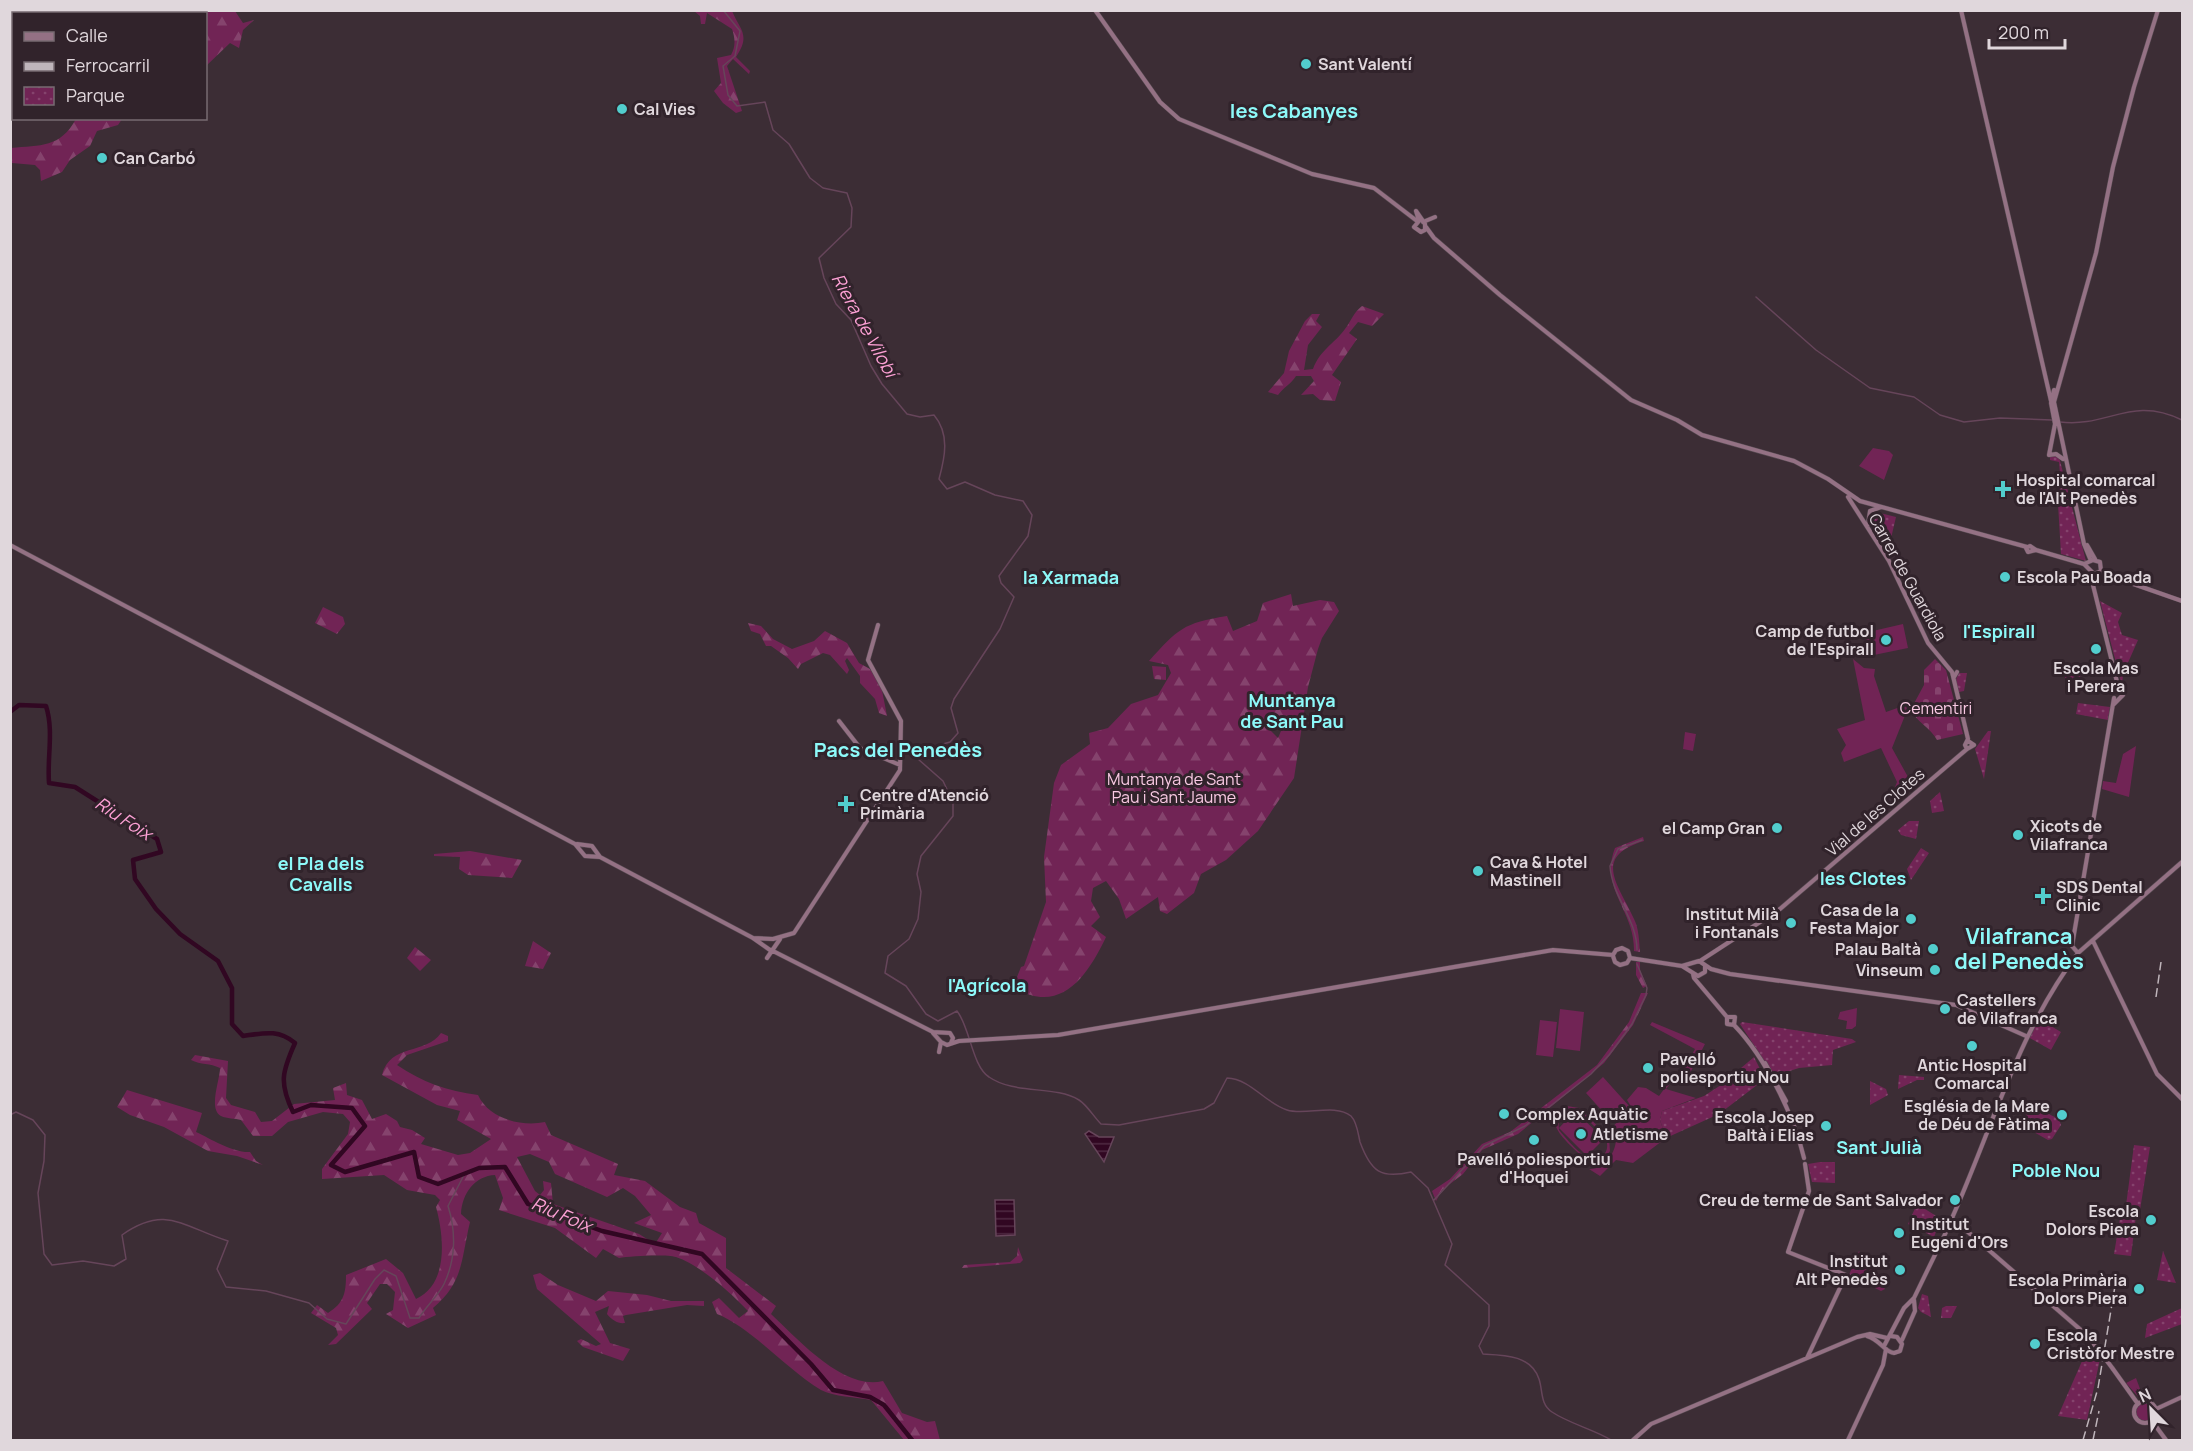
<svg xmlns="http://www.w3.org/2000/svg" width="2193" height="1451" viewBox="0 0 2193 1451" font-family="Manrope,sans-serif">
	<defs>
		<pattern id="forest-firs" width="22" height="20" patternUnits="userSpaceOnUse" patternTransform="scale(1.5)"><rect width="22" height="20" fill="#712455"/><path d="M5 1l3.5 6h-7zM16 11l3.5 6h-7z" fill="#85436d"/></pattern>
		<pattern id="cemetery-stones" width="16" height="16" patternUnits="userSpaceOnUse" patternTransform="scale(1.5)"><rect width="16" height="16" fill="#712455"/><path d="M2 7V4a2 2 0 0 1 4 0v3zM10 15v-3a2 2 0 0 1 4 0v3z" fill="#85436d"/></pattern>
		<pattern id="park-dots" width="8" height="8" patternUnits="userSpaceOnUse" patternTransform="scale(1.5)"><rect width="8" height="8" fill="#712455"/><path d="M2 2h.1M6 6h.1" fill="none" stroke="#85436d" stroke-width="1.8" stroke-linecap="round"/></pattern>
		<pattern id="water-rules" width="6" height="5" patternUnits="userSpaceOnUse" patternTransform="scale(1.5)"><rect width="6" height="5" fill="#310722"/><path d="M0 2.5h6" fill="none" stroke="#4f2a42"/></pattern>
	</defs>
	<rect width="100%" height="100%" fill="#3c2d35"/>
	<path fill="#712455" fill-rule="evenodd" d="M1873,448l16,3 4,4 -9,25 -25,-14z
		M1903,624l5,24 -39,8 -5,-23z
		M1853,659l11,9 11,1 -1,7 12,36 17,-6 5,2 -16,40 21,38 -14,13 -4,-12 2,-5 -16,-34 -37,14 -3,-9 5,-8 -9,-16 28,-9z
		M1685,732l11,2 -3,17 -10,-2z
		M2136,746l-7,51 -27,-8 1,-8 13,2 7,-29z
		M1857,1008l-1,18 -4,3h-6l1,-8 -9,-2 2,-7z
		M1560,1009l24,3 -4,39 -24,-3z
		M1540,1020l17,2 -4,35 -17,-2z
		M1652,1022l53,22 -15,29 -12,1 -12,15 30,9 -34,13 -2,9 6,18 -33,25 -17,-3 -16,16 -11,-7c15,1 26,-15 27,-29l-9,-8 25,-24 -5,-8 11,-13 8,1 13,8c12,-17 27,-29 36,-47l-45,-24z
		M1603,1077l27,30 -17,16 -27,-30z
		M1567,1106l12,2 30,29 1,14c-13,19 -27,7 -39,-5 -12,-11 -29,-32 -4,-40zM1568,1109l10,1 28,28c2,7 2,14 -4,18 -15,11 -34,-16 -43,-26l-1,-15z
		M1575,1111l29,28 -17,17 -28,-28z
		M2136,1378l7,19 -2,3 -15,-17z
		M2136 1412a9 9 0 1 1 18 0a9 9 0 1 1-18 0Z"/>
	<path fill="url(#forest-firs)" fill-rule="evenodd" d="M160,10l75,1 8,12 11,-3 -11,10 -4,18 -9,-5 -24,23v-52l-52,-1z
		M694,11h38c8,19 19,24 4,46l14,14 -1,3 -16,-15 -6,7 15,45 -6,2 -13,-10 -9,-12 7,-8 -4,-25 14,-3c5,-9 4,-17 1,-26l-25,-16 -2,11h-4l-1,-8z
		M76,119h46l-4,6 -21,6 -7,15 -20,14 -8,12 -21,9 -1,-11 -5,-5 -23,-2 -1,9v-24c30,-3 49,0 65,-29z
		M1362,306l22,8 -12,12 -14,-4 -9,11 8,6 -25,36 9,7 -6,19 -15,-1 -7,-6 -12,1 13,-14 -3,-5h-15c-5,8 -12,11 -18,19l-10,-3 16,-19 5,-22 16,-30 7,-7h8l-4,7 6,6 -14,18 -4,25 9,-1c7,-19 21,-25 32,-40 7,-9 8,-16 17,-23z
		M1291,594l2,12 27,-6 14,2 5,9 -17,27 -4,11 -10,38 -14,91 -36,53 -32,29 -25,14 -7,19 -27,21 -7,-3 -2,-14 -32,22 -7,-20 -13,-18 -13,7 -2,13 9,16 -9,9 15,11c-19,40 -46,79 -93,50l8,-20 3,-1 22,-64 -2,-45 10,-74 7,-18 29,-21 -1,-11 19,-5 23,-24 27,-9 13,-22 -3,-8 -19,-4c29,-32 34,-38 78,-45l6,15 24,-10 6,-18zM1264,721l20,3 -6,14 -15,-15z
		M323,607l20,10 2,7 -8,10 -22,-11z
		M748,623l13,3 12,13 19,10 22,-8 11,-10 22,12 12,20 11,6 11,16 6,31 -8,-3 -4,-14 -15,-16v-7l-13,-18 -2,3 4,9 -2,4 -17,-19 -7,-2 -22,11 -3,5 -10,-11 -17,-12h-5l-6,-12 -9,-3z
		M1643,837l1,4c-53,16 -25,44 -10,78 5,10 5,22 6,33l-6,-1c1,-41 -35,-62 -19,-103z
		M470,851l52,9 -10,18 -44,-3 -9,-6 1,-12 -26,-1v-2z
		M533,941l18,12 -8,16 -18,-3z
		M415,947l16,13 -11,11 -13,-13z
		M1636,962h4v9l7,15 -4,2 -7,-13z
		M1641,993h7l-15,32 -29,38 -86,71 -36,16 -19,24 -21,16 -6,11 -4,-10 18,-12 32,-35 28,-12 87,-67 32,-43z
		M441,1033l7,3v5l-41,14 -10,10c25,17 50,26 81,30 11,24 44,32 67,27l6,13 67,29 -4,11 31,6 35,26 16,6 3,10 27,15v30l50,38 -5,8c26,24 72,77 112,67l19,32 25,9 8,-1 5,19h-36l-33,-40c-15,-3 -37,-3 -50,-10 -35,-21 -69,-62 -104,-76l-5,-12 7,-4 20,20 9,-7c-17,-18 -48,-46 -72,-54 -10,-3 -46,-1 -57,1l-16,-9 -7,9 -41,-30 -56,-18 4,-12 -8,-23c-20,1 -33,18 -34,39l9,8c-9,37 -6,60 -37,86l3,7 -28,13 -22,-14 7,-4 2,-18 -8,-8h-7l-13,19 5,6 -36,35 -8,1 10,-10 -2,-7 -25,-15 6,-8 11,8c16,-10 18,-20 18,-38l40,-16 17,14 13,26c33,-15 28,-63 20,-92l4,-7 -5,-5 -28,-5 -23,-15 -62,4v-10l26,-35 2,-12 -7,-8 -20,-2 -35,10 -16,14h-19l-12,-16c-6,-2 -14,-1 -20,-4 -13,-7 -1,-36 -1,-48 -10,-5 -19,-3 -29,-8l4,-5 33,6 -2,37 5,7 24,7 6,10 11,-1 22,-17 41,-4 -2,-12 13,-5 1,12 15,5 10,19 14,-5 11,7 3,6 12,3 13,8 -4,6 37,11 12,-2 21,-14 -34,-19 3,-9 -23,-6 -55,-30c8,-32 44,-20 59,-42zM530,1154l19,8 6,12 52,23 16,-9 12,8 16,19 -17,8 28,10 -7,11 -16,-10 -86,-30 -2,-21 -8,-2 1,9 -4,5 -5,-4 -18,-34z
		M127,1090l75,23 -6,19c15,7 37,21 54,20l6,9 7,4 -26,-9 -29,-5 -44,-24 -34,-12 -13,-8z
		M1018,1247l5,13 -3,3 -58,5 2,-3 46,-3 7,-6z
		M540,1273l18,12 38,16 12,-10 39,4 24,6h33v5l-17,-1 -61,10 -3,1 2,7c-7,1 -13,-3 -18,-9l2,-8 -14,6 15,31 20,6 -7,12 -40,-14 -6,-6 4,-2 15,7 5,-2 -64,-55 -4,-14z"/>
	<path fill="url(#cemetery-stones)" d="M1935,659l11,11 17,64 -26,6c-6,-12 -22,-19 -26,-31l13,-24v-15z
		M1152,666l14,1v13l-12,-1z"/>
	<path fill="url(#park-dots)" d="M11,10h94v1l-3,3h-88l-1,37 -2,1z
		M2055,455l4,2 27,104 -25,-7 -3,-50 -16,-2 4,-13 8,2 7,-5 -2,-24 -9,-2v-3z
		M1876,512l20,5 -8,34 -17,-33z
		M2100,601l22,12 -4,9 4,13 16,5 -15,34 -1,12z
		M2068,663l14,2 -3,18 -14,-5z
		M1959,673h8l-3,18 -5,1 -4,-11z
		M2078,703l32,4 -2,13 -32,-6z
		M1988,731h3l-7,48 -9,-30z
		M1940,792l4,19 -12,2 -2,-12z
		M1909,821h10l-3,18 -15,-4 -3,-5z
		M1921,848l8,5 -18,27 -4,-11z
		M2039,1019l22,13 -10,18 -23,-13z
		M1742,1022l110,17 4,3 -23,8 -1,15 -33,3 -25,8 -34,-52z
		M1754,1057l11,22 -46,35 -53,24 -6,-18 2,-9 42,-15 17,-11z
		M1899,1075l25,2v3h-7l-19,9z
		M1870,1081l16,8 2,6 -18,10z
		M2030,1105l29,14 2,6 -9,14 -4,1 -27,-15z
		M2134,1145l16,2 -10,63 -15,3z
		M1820,1162h15v21l-23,-1 -4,-18z
		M1917,1204l24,15 -7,18 -26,-13z
		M2136,1216l-5,40 -17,-2 6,-36 7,1z
		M1859,1251l26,38 -4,2 -32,-16z
		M2163,1251l13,32 -19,-3z
		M1922,1294l6,2 3,21 -10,-5 -3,-4z
		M1946,1306h11l-6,12h-10l1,-10z
		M2182,1308v16l-37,14 2,-14z
		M2086,1352l14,7 -13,61 -29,-4z"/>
	<path fill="url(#water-rules)" stroke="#66455a" stroke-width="1.5" d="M1089,1131l10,6h15l-10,25 -19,-28z
		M995,1200h19l1,35 -19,1z"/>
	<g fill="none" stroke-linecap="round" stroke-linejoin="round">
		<path stroke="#66455a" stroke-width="1.5" d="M723,10l17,21 -5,25 -12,10 5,29 9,11 28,-4 8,28 16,14 21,34 13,10 24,5 5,15 -1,19 -32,31 5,20 12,26 15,16 20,46 11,18 25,30 13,3 14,-2c16,19 11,42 5,64l8,10 18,-7 30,13 28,6 9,14 -4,21 -29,40 2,7 13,14 -14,32 -46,70 -3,9 7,25 -8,9 -28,8 -4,9 25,22 10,21v14l-32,40 -4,18 4,18 -3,27 -9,20 -21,17 -3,17 21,13 20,28 12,7 19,-10c13,16 15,55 32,66 26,18 65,8 90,23 8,5 15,17 22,24l18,1 85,-16 10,-6 13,-25c24,1 38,25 60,32 18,6 48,-7 64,6 6,6 7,17 9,26 11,30 21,37 51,30l17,16 24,56 -7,21 44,40v21l-10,20 4,8c21,1 48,1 56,25 4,12 1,25 13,33 18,12 41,17 59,28
			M1756,297l60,53 54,38 44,9 26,18 24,7 36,-4 52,2
			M2060,422c48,6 71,-27 122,-2
			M1637,950c0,-31 -25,-53 -27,-84l8,-17 24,-9
			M10,1115l6,-3 17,8 12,15 -1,26 -6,32 6,61 8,11 31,-4 31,5 12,-7 -4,-24c44,-31 61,-8 106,6l-11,28 9,18 40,4 43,12 18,16 19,5 29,-45 9,-9 12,6 14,42h9c7,-12 19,-22 25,-34 12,-25 12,-53 4,-78l17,-33
			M1434,1200l50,-54 41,-20 66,-52 18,-19 23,-31 14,-29 1,-7 -10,-24"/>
		<path stroke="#310722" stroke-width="4.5" d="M10,712l9,-7 27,1c8,25 1,51 3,77l26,4 82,52 4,13 -28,8 2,19 21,30 24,25 38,27 14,27v36l11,12c21,-3 35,-7 52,7 -13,29 -16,40 -2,69l18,-7 41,3 13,18 -34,39 14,7 69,-20 5,25 19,7 41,-16 26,-1 23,37 74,27 100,23 109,110 22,26 37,7 14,8 28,35"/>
		<g stroke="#574b52" stroke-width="5">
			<path id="secondary" d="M1095,10l65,92 19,17 133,55 62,14 43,33
				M1961,10l90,391
				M1416,211l9,13v6l-4,2 -7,-5 5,-6z
				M1423,222l12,-5
				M1426,227l8,11 66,57 131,105 46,20 25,15 92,26 34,18 32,22 167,46
				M2054,390l-3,13 4,21 -6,31 7,-1 7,5
				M1848,497l41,64 39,82 24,29 16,67 -3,6 2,4
				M1868,525l2,-14 11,-4
				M10,545l565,299 10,12 15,1
				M2087,545l8,14
				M2036,550l-8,2 -2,-4 4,-2 6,4 48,14 10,10
				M2091,561l-7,-17 -30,-142 42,-149 17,-86 21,-80 24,-77
				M2084,564l9,-4 7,2 1,9 -7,3
				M2099,572l83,29
				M2090,573l29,117
				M1954,677l3,-5
				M2114,704l9,-9 -2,-4h-5
				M839,721l21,27 40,17
				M1967,749l7,-4 -6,-4
				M577,844l15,2 8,11 153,81 17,12
				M753,938l20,1 21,-6 106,-163 1,-49 -33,-61 10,-35
				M2093,941l64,133 25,25
				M771,950l162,82 17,1 3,5 -2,5
				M2078,953l-6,-7 42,-248
				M1613,955l3,-5 6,-2 6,3 2,7
				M1613,956l2,6 5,3 7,-2 3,-5
				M767,958l13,-19
				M1630,958l52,8 16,10 7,-4v-6
				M1700,961l80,-52 187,-160
				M1682,966l17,-5 12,8 19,5 226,31 70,31
				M1693,974l1,4 33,39
				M1727,1017v7l7,1
				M1727,1017h8l-1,8
				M1734,1025c31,32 60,90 70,133
				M933,1033l8,9 -2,10
				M941,1042l6,3 12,-4 99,-6 495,-85 60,5
				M1765,1063l21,38
				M1805,1164l4,27 -21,61 58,23 -39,83
				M1952,1218c40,-89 66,-186 126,-265l104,-91
				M1954,1220l-2,7 -7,-2v-6h8l129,112 16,18
				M1867,1336c14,4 17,16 27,17l6,-2 2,-7 -5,-7 -6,-1
				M1902,1340l13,-29 -1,-11
				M1884,1346l20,-38 10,-10 34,-70
				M2113,1369l25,35
				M2134 1412a11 11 0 1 1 22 0a11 11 0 1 1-22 0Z
				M2156,1409l26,-12
				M2152,1421l14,19
				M1633,1440l18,-16 206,-87 13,-3 17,4
				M1848,1440l35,-75 3,-16"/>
		</g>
		<use href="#secondary" stroke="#947184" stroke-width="4"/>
		<path stroke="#bfb5bb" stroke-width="1.5" stroke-dasharray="9 4.5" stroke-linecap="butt" d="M2156,997l5,-35
			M2083,1440l15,-52 19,-114
			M2093,1440l6,-29"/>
		<g stroke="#574b52" stroke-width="5" stroke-linecap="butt">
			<path id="secondary-bridge" d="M2098,1349l15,20"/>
		</g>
		<use href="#secondary-bridge" stroke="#947184" stroke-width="4"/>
	</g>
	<g fill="#52cdcd" stroke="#31232b" stroke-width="2">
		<circle cx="1306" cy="64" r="6"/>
		<circle cx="622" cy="109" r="6"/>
		<circle cx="102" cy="158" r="6"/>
		<path d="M2000 480h6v6h6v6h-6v6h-6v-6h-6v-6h6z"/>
		<circle cx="2005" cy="577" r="6"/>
		<circle cx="1886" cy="640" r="6"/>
		<circle cx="2096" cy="649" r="6"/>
		<path d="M843 795h6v6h6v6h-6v6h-6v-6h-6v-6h6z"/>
		<circle cx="1777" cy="828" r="6"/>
		<circle cx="2018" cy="835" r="6"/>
		<circle cx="1478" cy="871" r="6"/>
		<path d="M2040 887h6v6h6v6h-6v6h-6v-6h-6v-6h6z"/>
		<circle cx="1911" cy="919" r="6"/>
		<circle cx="1791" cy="923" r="6"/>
		<circle cx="1933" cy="949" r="6"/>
		<circle cx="1935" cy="970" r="6"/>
		<circle cx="1945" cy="1009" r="6"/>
		<circle cx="1972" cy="1046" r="6"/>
		<circle cx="1648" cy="1068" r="6"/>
		<circle cx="1504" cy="1114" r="6"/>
		<circle cx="2062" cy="1115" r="6"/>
		<circle cx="1826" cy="1126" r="6"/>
		<circle cx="1581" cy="1134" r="6"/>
		<circle cx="1534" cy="1140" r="6"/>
		<circle cx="1955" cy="1200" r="6"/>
		<circle cx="2151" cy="1220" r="6"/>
		<circle cx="1899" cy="1233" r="6"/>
		<circle cx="1900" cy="1270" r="6"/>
		<circle cx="2139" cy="1289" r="6"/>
		<circle cx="2035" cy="1344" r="6"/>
	</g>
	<g text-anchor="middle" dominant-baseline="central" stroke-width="6" stroke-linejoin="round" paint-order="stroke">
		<g font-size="16" font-weight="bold" fill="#e0d7dc" stroke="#31232b" text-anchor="start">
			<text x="1318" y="64">Sant Valentí</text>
			<text x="634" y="109">Cal Vies</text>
			<text x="114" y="158">Can Carbó</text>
			<text x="2016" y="480">Hospital comarcal<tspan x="2016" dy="18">de l'Alt Penedès</tspan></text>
			<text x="2017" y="577">Escola Pau Boada</text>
			<text x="1874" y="631" text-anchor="end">Camp de futbol<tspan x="1874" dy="18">de l'Espirall</tspan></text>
			<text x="2096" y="668" text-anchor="middle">Escola Mas<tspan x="2096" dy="18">i Perera</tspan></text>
			<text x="860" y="795">Centre d'Atenció<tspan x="860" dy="18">Primària</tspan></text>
			<text x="2030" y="826">Xicots de<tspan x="2030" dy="18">Vilafranca</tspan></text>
			<text x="1765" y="828" text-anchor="end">el Camp Gran</text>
			<text x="1490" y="862">Cava &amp; Hotel<tspan x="1490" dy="18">Mastinell</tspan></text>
			<text x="2056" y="887">SDS Dental<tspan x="2056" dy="18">Clinic</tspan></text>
			<text x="1899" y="910" text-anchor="end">Casa de la<tspan x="1899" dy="18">Festa Major</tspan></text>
			<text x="1779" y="914" text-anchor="end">Institut Milà<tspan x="1779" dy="18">i Fontanals</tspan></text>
			<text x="1921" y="949" text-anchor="end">Palau Baltà</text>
			<text x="1923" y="970" text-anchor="end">Vinseum</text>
			<text x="1957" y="1000">Castellers<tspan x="1957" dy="18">de Vilafranca</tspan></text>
			<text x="1660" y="1059">Pavelló<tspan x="1660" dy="18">poliesportiu Nou</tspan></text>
			<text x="1972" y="1065" text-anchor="middle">Antic Hospital<tspan x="1972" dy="18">Comarcal</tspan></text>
			<text x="2050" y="1106" text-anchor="end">Església de la Mare<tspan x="2050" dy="18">de Déu de Fàtima</tspan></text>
			<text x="1516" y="1114">Complex Aquàtic</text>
			<text x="1814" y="1117" text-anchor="end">Escola Josep<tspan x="1814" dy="18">Baltà i Elias</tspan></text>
			<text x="1593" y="1134">Atletisme</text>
			<text x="1534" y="1159" text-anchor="middle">Pavelló poliesportiu<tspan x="1534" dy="18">d'Hoquei</tspan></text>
			<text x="1943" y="1200" text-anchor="end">Creu de terme de Sant Salvador</text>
			<text x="2139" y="1211" text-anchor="end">Escola<tspan x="2139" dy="18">Dolors Piera</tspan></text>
			<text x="1911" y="1224">Institut<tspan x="1911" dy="18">Eugeni d'Ors</tspan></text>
			<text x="1888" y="1261" text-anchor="end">Institut<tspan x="1888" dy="18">Alt Penedès</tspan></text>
			<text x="2127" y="1280" text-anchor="end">Escola Primària<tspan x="2127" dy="18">Dolors Piera</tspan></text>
			<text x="2047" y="1335">Escola<tspan x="2047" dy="18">Cristòfor Mestre</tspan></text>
		</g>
		<g font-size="16" fill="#e0d7dc" stroke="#31232b">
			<text transform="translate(1908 577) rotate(61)">Carrer de Guardiola</text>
			<text transform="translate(1875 812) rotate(-41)">Vial de les Clotes</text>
		</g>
		<g font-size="16" fill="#f9c9e3" stroke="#31232b">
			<text x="1936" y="708">Cementiri</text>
			<text x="1174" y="779">Muntanya de Sant<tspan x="1174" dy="18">Pau i Sant Jaume</tspan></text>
		</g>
		<g font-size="18" font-style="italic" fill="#fca0d4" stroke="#31232b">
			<text transform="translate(865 325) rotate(61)">Riera de Vilobí</text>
			<text transform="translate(124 818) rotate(33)">Riu Foix</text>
			<text transform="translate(562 1214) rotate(23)">Riu Foix</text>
		</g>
		<g font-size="18" font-weight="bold" fill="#8df9f9" stroke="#31232b">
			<text x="1071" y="577">la Xarmada</text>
			<text x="1999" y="631">l'Espirall</text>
			<text x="1292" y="700">Muntanya<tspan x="1292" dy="21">de Sant Pau</tspan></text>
			<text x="321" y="863">el Pla dels<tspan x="321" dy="21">Cavalls</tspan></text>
			<text x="1863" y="878">les Clotes</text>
			<text x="987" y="985">l'Agrícola</text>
			<text x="1879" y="1147">Sant Julià</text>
			<text x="2056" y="1170">Poble Nou</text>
		</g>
		<g font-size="20" font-weight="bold" fill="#8df9f9" stroke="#31232b">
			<text x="1294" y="110">les Cabanyes</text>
			<text x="898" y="749">Pacs del Penedès</text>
		</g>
		<g font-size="22" font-weight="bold" fill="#8df9f9" stroke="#31232b">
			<text x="2019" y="936">Vilafranca<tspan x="2019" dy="25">del Penedès</tspan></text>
		</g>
	</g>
	<rect width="2193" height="1451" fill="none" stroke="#e0d7dc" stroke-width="24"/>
	<rect x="12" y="12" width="195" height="108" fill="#31232b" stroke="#776b72" stroke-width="1.5"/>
	<rect x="24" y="32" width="30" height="9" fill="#947184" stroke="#776b72" stroke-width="1.5"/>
	<text x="66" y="42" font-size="18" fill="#e0d7dc">Calle</text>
	<rect x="24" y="62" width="30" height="9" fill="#bfb5bb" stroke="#776b72" stroke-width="1.5"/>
	<text x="66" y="72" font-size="18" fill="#e0d7dc">Ferrocarril</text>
	<rect x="24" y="87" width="30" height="18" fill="url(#park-dots)" stroke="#776b72" stroke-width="1.5"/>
	<text x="66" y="102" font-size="18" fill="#e0d7dc">Parque</text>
	<g transform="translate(2151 1409) rotate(336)" stroke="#31232b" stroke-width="4.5" paint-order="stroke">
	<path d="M0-4.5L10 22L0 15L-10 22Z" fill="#e0d7dc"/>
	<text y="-9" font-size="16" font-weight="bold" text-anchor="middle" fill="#e0d7dc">N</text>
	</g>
	<path d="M1989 39v9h76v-9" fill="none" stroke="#e0d7dc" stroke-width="3"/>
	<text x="1998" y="39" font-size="18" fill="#e0d7dc" stroke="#31232b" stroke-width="4.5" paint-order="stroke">200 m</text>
</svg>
